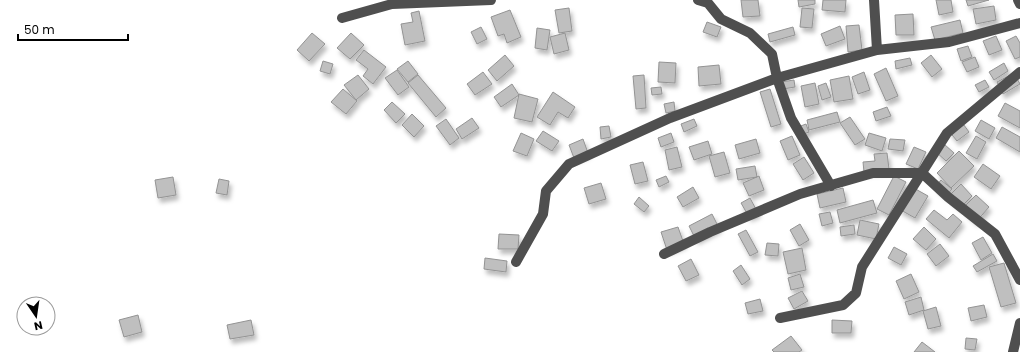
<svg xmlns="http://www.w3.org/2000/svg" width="1020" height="352" viewBox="0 0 1020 352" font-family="Poppins,sans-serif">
	<defs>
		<filter id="shadow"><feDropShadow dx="2.5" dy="4.5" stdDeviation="2" flood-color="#0004"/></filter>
	</defs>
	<rect width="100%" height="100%" fill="#fff"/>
	<path fill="#bfbfbf" stroke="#939393" filter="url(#shadow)" d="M741,0h17l2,16 -17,1z
		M798,0h17v4l-16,3z
		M823,0h23l-1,12 -23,-2z
		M936,0h15l2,12 -14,3z
		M966,0h23l-21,6z
		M994,6l2,14 -20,4 -3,-15z
		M569,8l3,23 -13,2 -4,-23z
		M802,8l12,1 -2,19 -12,-1z
		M510,10l11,27 -14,6 -3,-9 -6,2 -7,-19z
		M419,11l6,30 -20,4 -4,-21 12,-2 -2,-9z
		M913,14l1,21h-18l-1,-20z
		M960,20l3,13 -28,7 -4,-13z
		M707,22l14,5 -4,10 -14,-5z
		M859,25l3,25 -14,2 -2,-26z
		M840,26l5,13 -19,7 -5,-12z
		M481,27l6,12 -10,5 -6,-12z
		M793,27l2,8 -25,7 -2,-8z
		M537,28l13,2 -3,20 -12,-2z
		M312,33l13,11 -16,17 -12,-11z
		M351,33l13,12 -14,14 -13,-11z
		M565,33l4,17 -15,4 -4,-17z
		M996,36l6,14 -13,5 -6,-14z
		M1016,36l4,7v14l-5,2 -9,-18z
		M968,46l4,11 -11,4 -4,-12z
		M364,50l22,17 -13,17 -10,-8 5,-7 -12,-9z
		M505,55l9,11 -17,15 -9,-11z
		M931,55l11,14 -10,8 -11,-14z
		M975,57l4,10 -12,5 -5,-10z
		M910,58l2,7 -16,4 -1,-8z
		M323,61l10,3 -3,10 -10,-3z
		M408,61l10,13 -10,8 -11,-13z
		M659,62l17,1 -1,20 -17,-1z
		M1004,63l4,8 -14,9 -5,-8z
		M719,65l2,19 -22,2 -1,-19z
		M886,68l12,28 -12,5 -12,-27z
		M397,70l12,17 -11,8 -13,-17z
		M483,72l9,12 -17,11 -8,-11z
		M864,72l6,18 -12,4 -6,-17z
		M1014,73l6,11 -17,10 -6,-12z
		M358,75l11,14 -13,11 -12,-15z
		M418,75l28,33 -10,9 -28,-34z
		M644,75l2,33 -10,1 -3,-33z
		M849,76l4,23 -19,3 -4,-22z
		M794,80l1,7 -12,2 -2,-7z
		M985,80l4,7 -10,5 -4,-7z
		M815,83l4,21 -14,3 -4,-21z
		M826,83l5,14 -9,3 -4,-14z
		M512,84l7,11 -18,12 -7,-10z
		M661,87l1,7 -10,1 -1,-7z
		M343,89l14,12 -11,13 -15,-12z
		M770,89l11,35 -10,3 -11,-35z
		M553,92l22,15 -7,11 -10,-6 -8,13 -13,-8z
		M519,94l19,5 -6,23 -18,-4z
		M392,102l13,12 -9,9 -12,-13z
		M674,102l1,9 -9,2 -2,-9z
		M1005,103l15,8v17l-22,-12z
		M887,107l4,9 -15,5 -3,-9z
		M837,112l3,10 -31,8 -2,-10z
		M412,114l12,12 -10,11 -12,-12z
		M850,117l15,22 -10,6 -15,-22z
		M472,118l7,10 -17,11 -6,-10z
		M446,119l13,19 -9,7 -14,-19z
		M694,119l3,7 -13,6 -3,-8z
		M981,120l14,8 -6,11 -14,-8z
		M961,121l8,11 -12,9 -9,-11z
		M806,124l3,8 -8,3 -3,-8z
		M609,126l2,11 -10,2 -1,-12z
		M1002,127l18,10v15l-24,-14z
		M543,131l16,10 -7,10 -16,-10z
		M521,133l13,6 -7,17 -14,-5z
		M671,133l3,9 -13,5 -3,-9z
		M869,133l17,5 -4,13 -17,-6z
		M792,136l8,19 -12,5 -8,-19z
		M976,136l10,6 -9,17 -11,-6z
		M583,139l5,14 -14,5 -5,-13z
		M756,139l4,14 -21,6 -4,-14z
		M890,139l15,1 -2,11 -15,-2z
		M708,141l4,13 -18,6 -5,-13z
		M944,144l10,9 -8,8 -10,-9z
		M677,147l5,20 -13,3 -4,-20z
		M914,147l12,5 -8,17 -12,-5z
		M959,151l15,15 -23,22 -14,-15z
		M724,152l6,21 -15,4 -6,-21z
		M887,153l2,16 -25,3 -1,-10 12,-1 -1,-7z
		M804,157l10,16 -11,7 -10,-16z
		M643,162l5,19 -13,3 -5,-19z
		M983,164l17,12 -9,13 -17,-12z
		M755,166l2,11 -19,3 -2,-11z
		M666,176l3,6 -10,5 -3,-7z
		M759,176l5,14 -15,6 -6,-13z
		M894,176l12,6 -17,33 -12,-6z
		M173,177l3,18 -18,3 -3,-18z
		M219,179l10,2 -2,14 -11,-2z
		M941,180l11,9 -6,7 -11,-9z
		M601,183l5,16 -17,5 -5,-16z
		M961,184l11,12 -12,12 -12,-11z
		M693,187l6,11 -16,9 -6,-10z
		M912,187l16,9 -13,22 -16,-9z
		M843,188l3,14 -26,6 -3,-14z
		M976,195l13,12 -13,15 -14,-13z
		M639,197l10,9 -5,6 -10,-8z
		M750,198l8,15 -9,4 -8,-14z
		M873,200l4,13 -37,10 -3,-13z
		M934,210l13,10 6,-6 9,8 -13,16 -23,-19z
		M830,212l3,11 -11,3 -3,-12z
		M712,214l7,14 -23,12 -7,-14z
		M860,220l19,4 -3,15 -19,-4z
		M800,224l9,16 -10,6 -9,-16z
		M854,225l1,9 -14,2 -1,-9z
		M678,227l6,17 -17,6 -6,-18z
		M924,227l12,12 -10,11 -13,-11z
		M746,230l12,22 -8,4 -12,-22z
		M499,234l20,1 -1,14h-20z
		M983,237l9,16 -11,7 -9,-17z
		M767,243l12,1 -1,12 -13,-1z
		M940,244l9,12 -13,10 -9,-12z
		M894,247l13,7 -6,11 -13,-7z
		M802,248l4,22 -18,4 -5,-22z
		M993,254l4,7 -20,11 -4,-6z
		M485,258l22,3 -1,11 -22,-3z
		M691,259l8,16 -13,6 -8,-15z
		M1004,263l12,40 -15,4 -12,-40z
		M741,265l9,14 -8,6 -9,-14z
		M800,274l4,13 -13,3 -3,-12z
		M911,274l8,18 -15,7 -8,-18z
		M802,291l6,10 -14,8 -6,-11z
		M921,297l3,13 -15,5 -4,-13z
		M760,299l3,12 -15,3 -3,-11z
		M984,305l3,12 -16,4 -3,-13z
		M936,307l5,19 -13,3 -5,-18z
		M138,315l4,17 -18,5 -5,-17z
		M251,320l3,15 -24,4 -3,-14z
		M832,320l20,1 -1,12h-19z
		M791,336l11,14 -3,2h-25l-2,-2z
		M966,338l11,1 -2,11 -10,-1z
		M922,342l13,10h-21z"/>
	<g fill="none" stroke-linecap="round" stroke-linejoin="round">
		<path stroke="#4f4f4f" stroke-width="10" d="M698,0l10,3 13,16 29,14 22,21 5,24 14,40 40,68
			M874,0l3,50
			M1018,0l2,4
			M342,18l50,-14 99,-4
			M664,254l46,-22 90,-38 73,-21h49l26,24 47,37 25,46
			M516,262l27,-48 3,-23 23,-27 101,-46 107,-40 100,-28 72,-8 71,-19
			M780,318l63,-13 13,-12 6,-26 85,-134 73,-61
			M1013,352l7,-29"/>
	</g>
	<g transform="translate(36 316) rotate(167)"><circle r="19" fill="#ffffff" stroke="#999999"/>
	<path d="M0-3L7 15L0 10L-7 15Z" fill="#000000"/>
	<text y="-6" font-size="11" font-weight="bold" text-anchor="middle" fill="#000000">N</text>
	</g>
	<path d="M18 34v6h110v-6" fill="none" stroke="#000000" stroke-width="2"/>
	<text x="24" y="34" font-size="12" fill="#000000" stroke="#ffffff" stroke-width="3" paint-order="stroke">50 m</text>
</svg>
